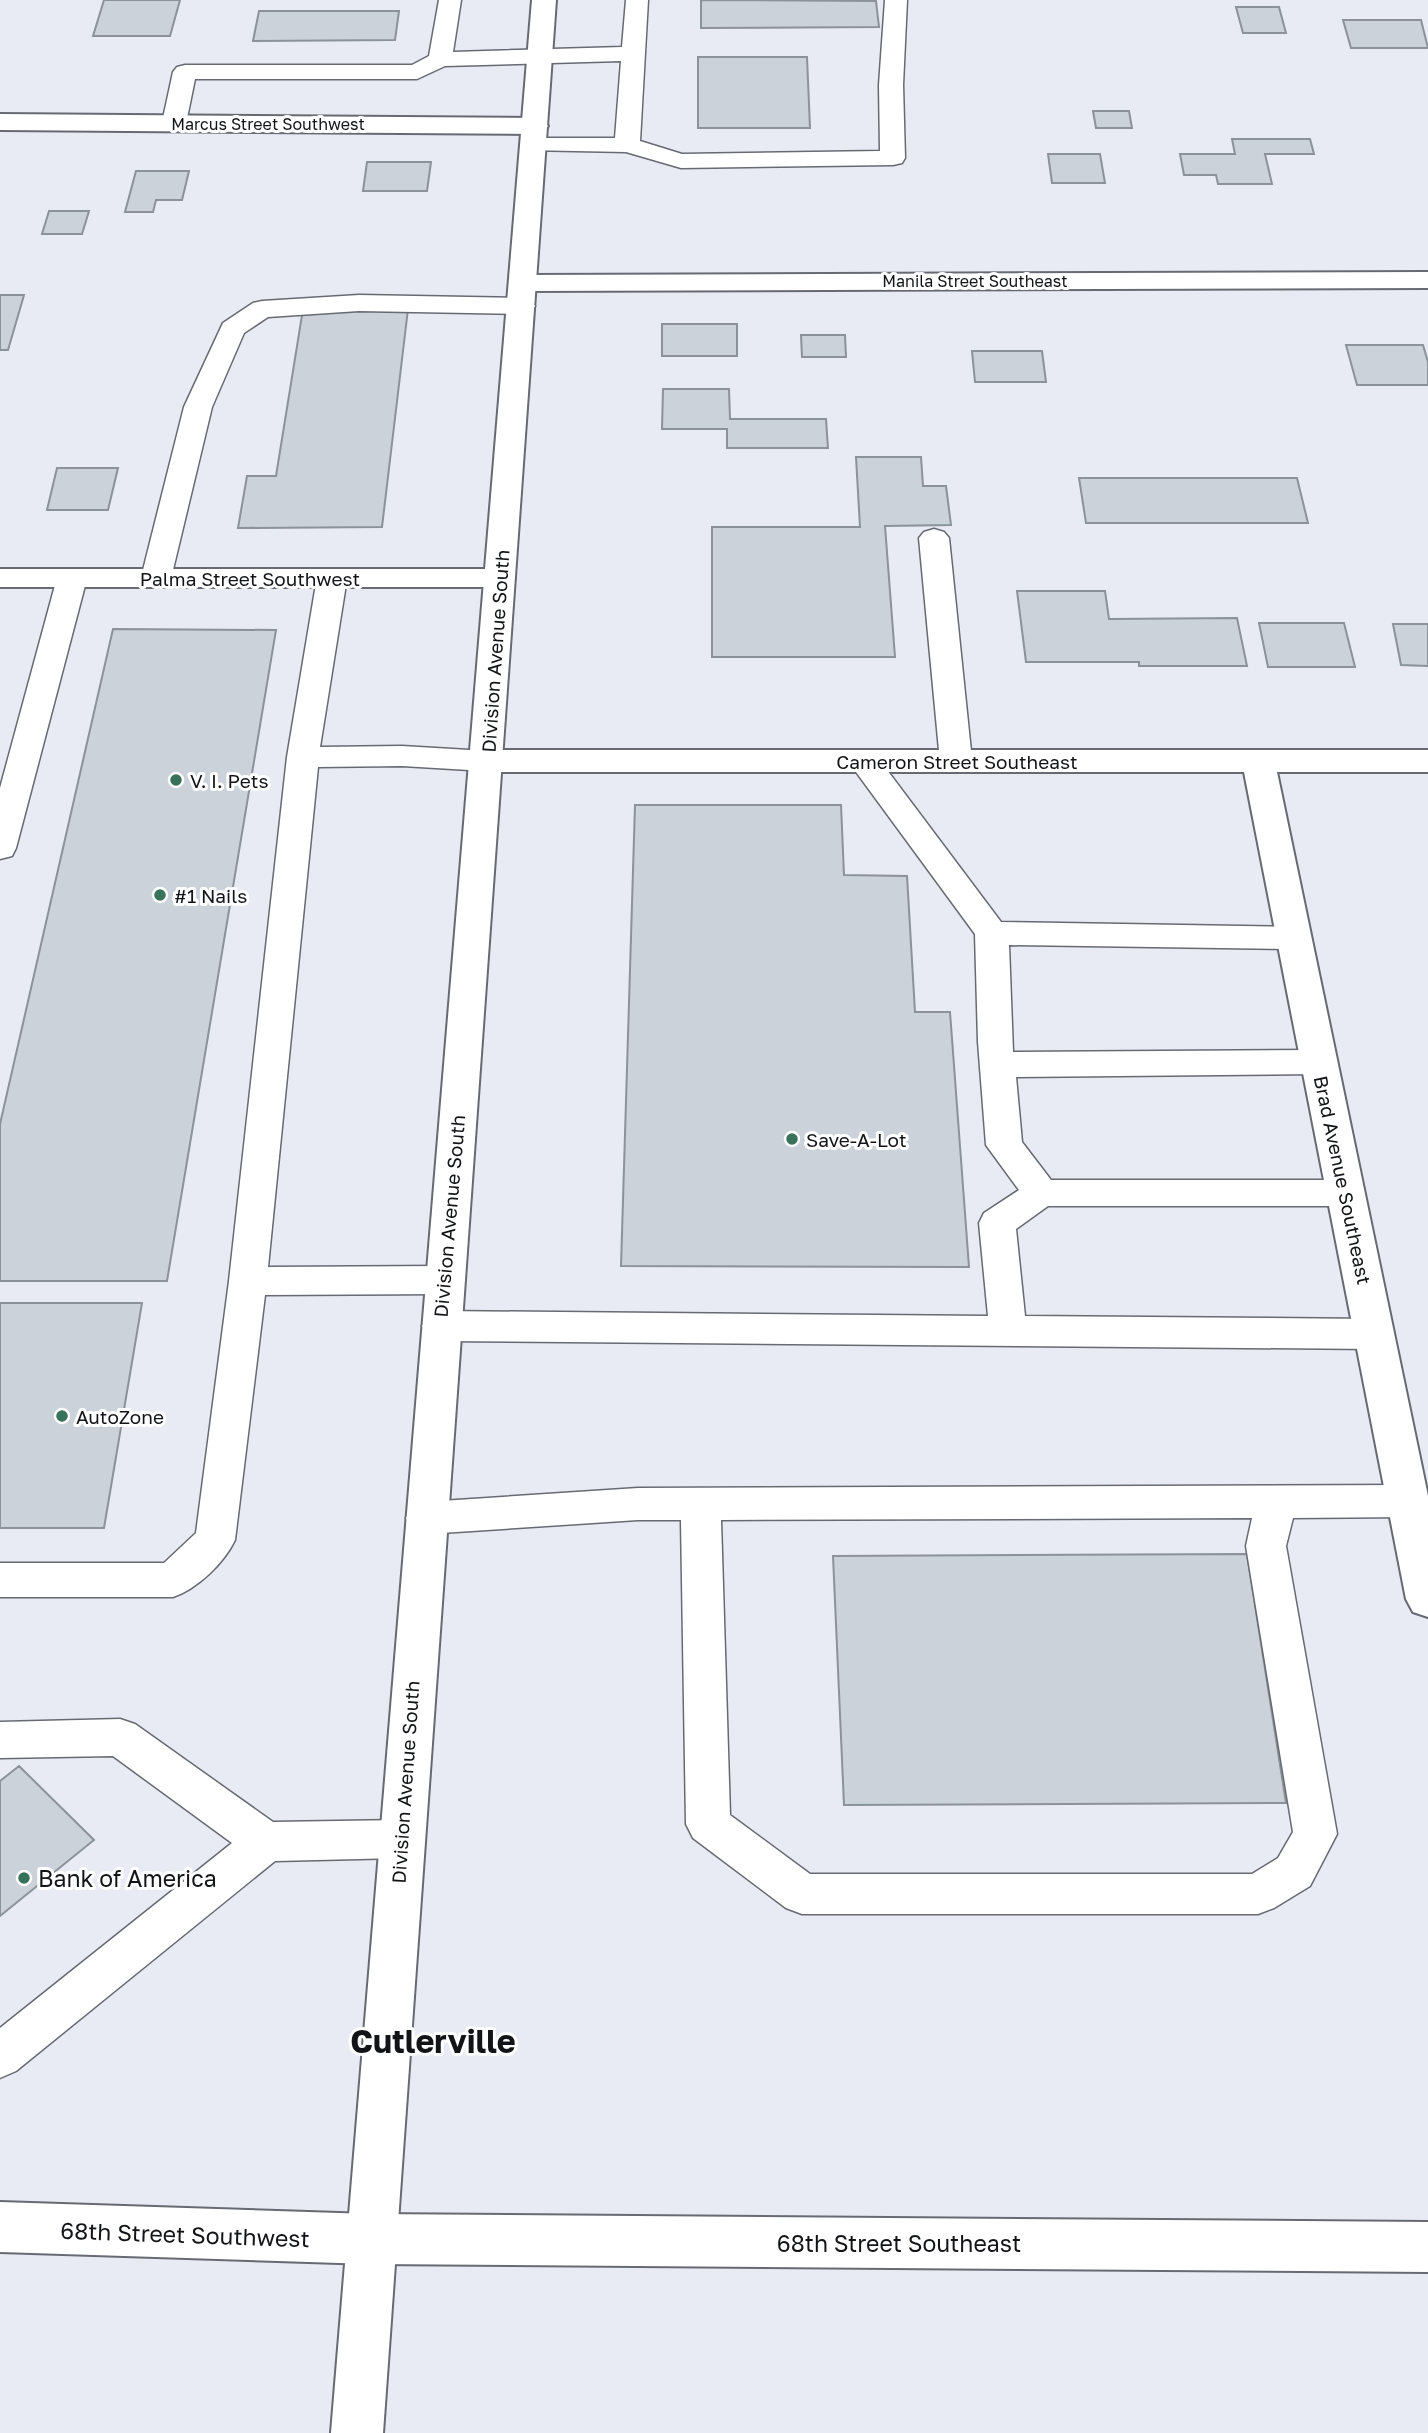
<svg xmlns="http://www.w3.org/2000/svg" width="1428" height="2433" viewBox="0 0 1428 2433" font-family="'Golos Text',sans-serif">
	<rect width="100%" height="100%" fill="#e8ebf4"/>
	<path fill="#cbd2da" stroke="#8b9299" stroke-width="2" d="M104,0h76l-10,36h-77z
		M701,0l175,1 3,26 -178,1z
		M1236,7h43l7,26h-43z
		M259,11h140l-4,29 -142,1z
		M1343,20h78l7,28h-77z
		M698,57h109l3,71h-112z
		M1093,111h36l3,17h-36z
		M1232,139h78l4,15h-49l7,30h-54l-2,-9h-32l-4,-21h55z
		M1048,154h52l5,29h-53z
		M367,162h64l-4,29h-64z
		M136,171h53l-7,29h-26l-3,12h-28z
		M49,211h40l-7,23h-40z
		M0,295h24l-16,55h-8z
		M303,309h105l-26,218 -144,1 9,-52h29z
		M662,324h75v32h-75z
		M801,335h44l1,22h-44z
		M1346,345h77l5,17v23h-71z
		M972,351h70l4,31h-71z
		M663,389h66l1,30h96l2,29h-101v-19h-65z
		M856,457h65l2,29h23l5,39 -66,1 10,131h-183v-130h148z
		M57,468h61l-10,42h-61z
		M1079,478h218l11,45h-222z
		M1017,591h88l4,28 128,-1 10,48h-108v-4h-113z
		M1259,623h85l11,44h-87z
		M1393,624h35v42l-27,-1z
		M113,629l163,1 -109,651h-167v-157z
		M635,805h206l3,70 63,1 8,136h35l19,255 -348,-1z
		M0,1303h142l-38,225h-104z
		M1247,1554l39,249 -442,2 -11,-249z
		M19,1766l75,74 -94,76v-135z"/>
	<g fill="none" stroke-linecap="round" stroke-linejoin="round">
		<g stroke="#676a72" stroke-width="3">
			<path id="lane" d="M439,0h22l-8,52 169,-5 4,-47h22l-8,141 42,13 198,-3 -1,-66 6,-85h22l-4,85 2,73 -3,5 -9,2 -212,3 -55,-16 -101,-2 -3,-5 3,-5 9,-2h81l6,-77 -176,5 -28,13h-222l-9,44 -3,5 -9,2 -9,-2 -3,-5 11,-51 4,-5 8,-2h227l17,-9z
				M359,295l163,3 9,2 4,6 -4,6 -9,2 -163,-3 -91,6 -24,16 -32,74 -41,171 -5,6 -10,3 -10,-3 -5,-6 43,-171 39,-84 30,-20 9,-2z
				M934,529l10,3 5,6 23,223 -5,7 -11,3 -11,-3 -5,-7 -21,-223 5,-6z
				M72,569l10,3 5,6 -71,270 -4,8 -12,3v-71l57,-210 5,-6z
				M332,569l10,3 5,6 -27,169 82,-1 84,5 11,3 5,7 -5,7 -11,3 -84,-5 -84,1 -50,500 176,-1 13,4 6,10 -6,10 -13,4 -179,1 -30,245c-11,23 -38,49 -62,57h-173v-34h164l32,-30 33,-252 58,-524 30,-179 5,-6z
				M864,751l11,3 126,168 293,5 12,3 5,8 -5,8 -12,3 -285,-4 4,107 306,-2 12,3 5,9 -5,9 -12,3 -303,3 6,65 29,38h295l13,3 5,10 -5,10 -13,3h-298l-32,23 9,87 349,3 13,5 6,10 -6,10 -13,5 -933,-8 -13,-5 -6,-10 6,-10 13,-5 547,5 -9,-93 5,-10 35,-23 -33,-45 -8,-103 -3,-108 -127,-173 5,-7z
				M1408,1485l14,5 6,11 -6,11 -14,5 -115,1 -7,28 51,288 -27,52 -36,22 -16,6h-456l-16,-6 -93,-70 -7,-14 -5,-304h-43l-212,14 -14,-4 -6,-12 6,-12 14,-4 212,-14zM1252,1518l-6,28 47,286 -15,26 -26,16h-442l-80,-59 -9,-295z
				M120,1719l15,5 138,98 128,-2 15,5 7,14 -7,14 -15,5 -126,3 -259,210 -16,7v-50l232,-185 -119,-87 -113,2v-36z"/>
		</g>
		<g stroke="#676a72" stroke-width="4">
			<path id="street" d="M0,114l535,4 9,3 4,5 -4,5 -9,3 -535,-4z
				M1428,272v16l-905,3 -10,-2 -4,-6 4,-6 10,-2z
				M0,569h500l11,2 4,7 -4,7 -11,2h-500z
				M486,750h942v22h-151l151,724v121l-15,-5 -7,-13 -162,-827h-758l-12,-4 -5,-7 5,-7z"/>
		</g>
		<g stroke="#676a72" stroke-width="4">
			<path id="secondary" d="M0,2202l370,12 1058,8v50l-1058,-8 -370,-12z"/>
		</g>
		<g stroke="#676a72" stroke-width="4">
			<path id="primary" d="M532,0h24l-173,2433h-52z"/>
		</g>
		<use href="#lane" fill="#fff" fill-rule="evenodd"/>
		<use href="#street" fill="#fff" fill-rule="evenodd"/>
		<use href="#secondary" fill="#fff" fill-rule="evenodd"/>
		<use href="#primary" fill="#fff" fill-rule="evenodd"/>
	</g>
	<g fill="#38725b" stroke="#fff" stroke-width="2.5">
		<circle cx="176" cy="780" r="7"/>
		<circle cx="160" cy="895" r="7"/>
		<circle cx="792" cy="1139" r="7"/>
		<circle cx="62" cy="1416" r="7"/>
		<circle cx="24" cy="1878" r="7"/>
	</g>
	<g text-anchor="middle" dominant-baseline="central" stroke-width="6" stroke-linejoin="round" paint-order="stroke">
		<g font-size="16" fill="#131417" stroke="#fff">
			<text x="268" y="124">Marcus Street Southwest</text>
			<text x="975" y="281">Manila Street Southeast</text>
		</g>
		<g font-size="19" fill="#131417" stroke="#fff">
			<text x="250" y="578">Palma Street Southwest</text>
			<text transform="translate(495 651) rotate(-86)">Division Avenue South</text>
			<text x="957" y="761">Cameron Street Southeast</text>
			<text transform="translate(1343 1180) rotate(78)">Brad Avenue Southeast</text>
			<text transform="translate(449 1216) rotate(-85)">Division Avenue South</text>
			<text transform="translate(405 1782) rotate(-86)">Division Avenue South</text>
		</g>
		<g font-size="19" fill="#131417" stroke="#fff" text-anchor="start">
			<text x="190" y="780">V. I. Pets</text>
			<text x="174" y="895">#1 Nails</text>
			<text x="806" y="1139">Save-A-Lot</text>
			<text x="76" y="1416">AutoZone</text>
		</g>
		<g font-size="23" fill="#131417" stroke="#fff" text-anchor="start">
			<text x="38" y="1878">Bank of America</text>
		</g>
		<g font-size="23" fill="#131417" stroke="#fff">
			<text transform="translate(185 2234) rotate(2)">68th Street Southwest</text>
			<text x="899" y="2243">68th Street Southeast</text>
		</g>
		<g font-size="32" font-weight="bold" fill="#131417" stroke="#fff">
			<text x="433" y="2041">Cutlerville</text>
		</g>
	</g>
</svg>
